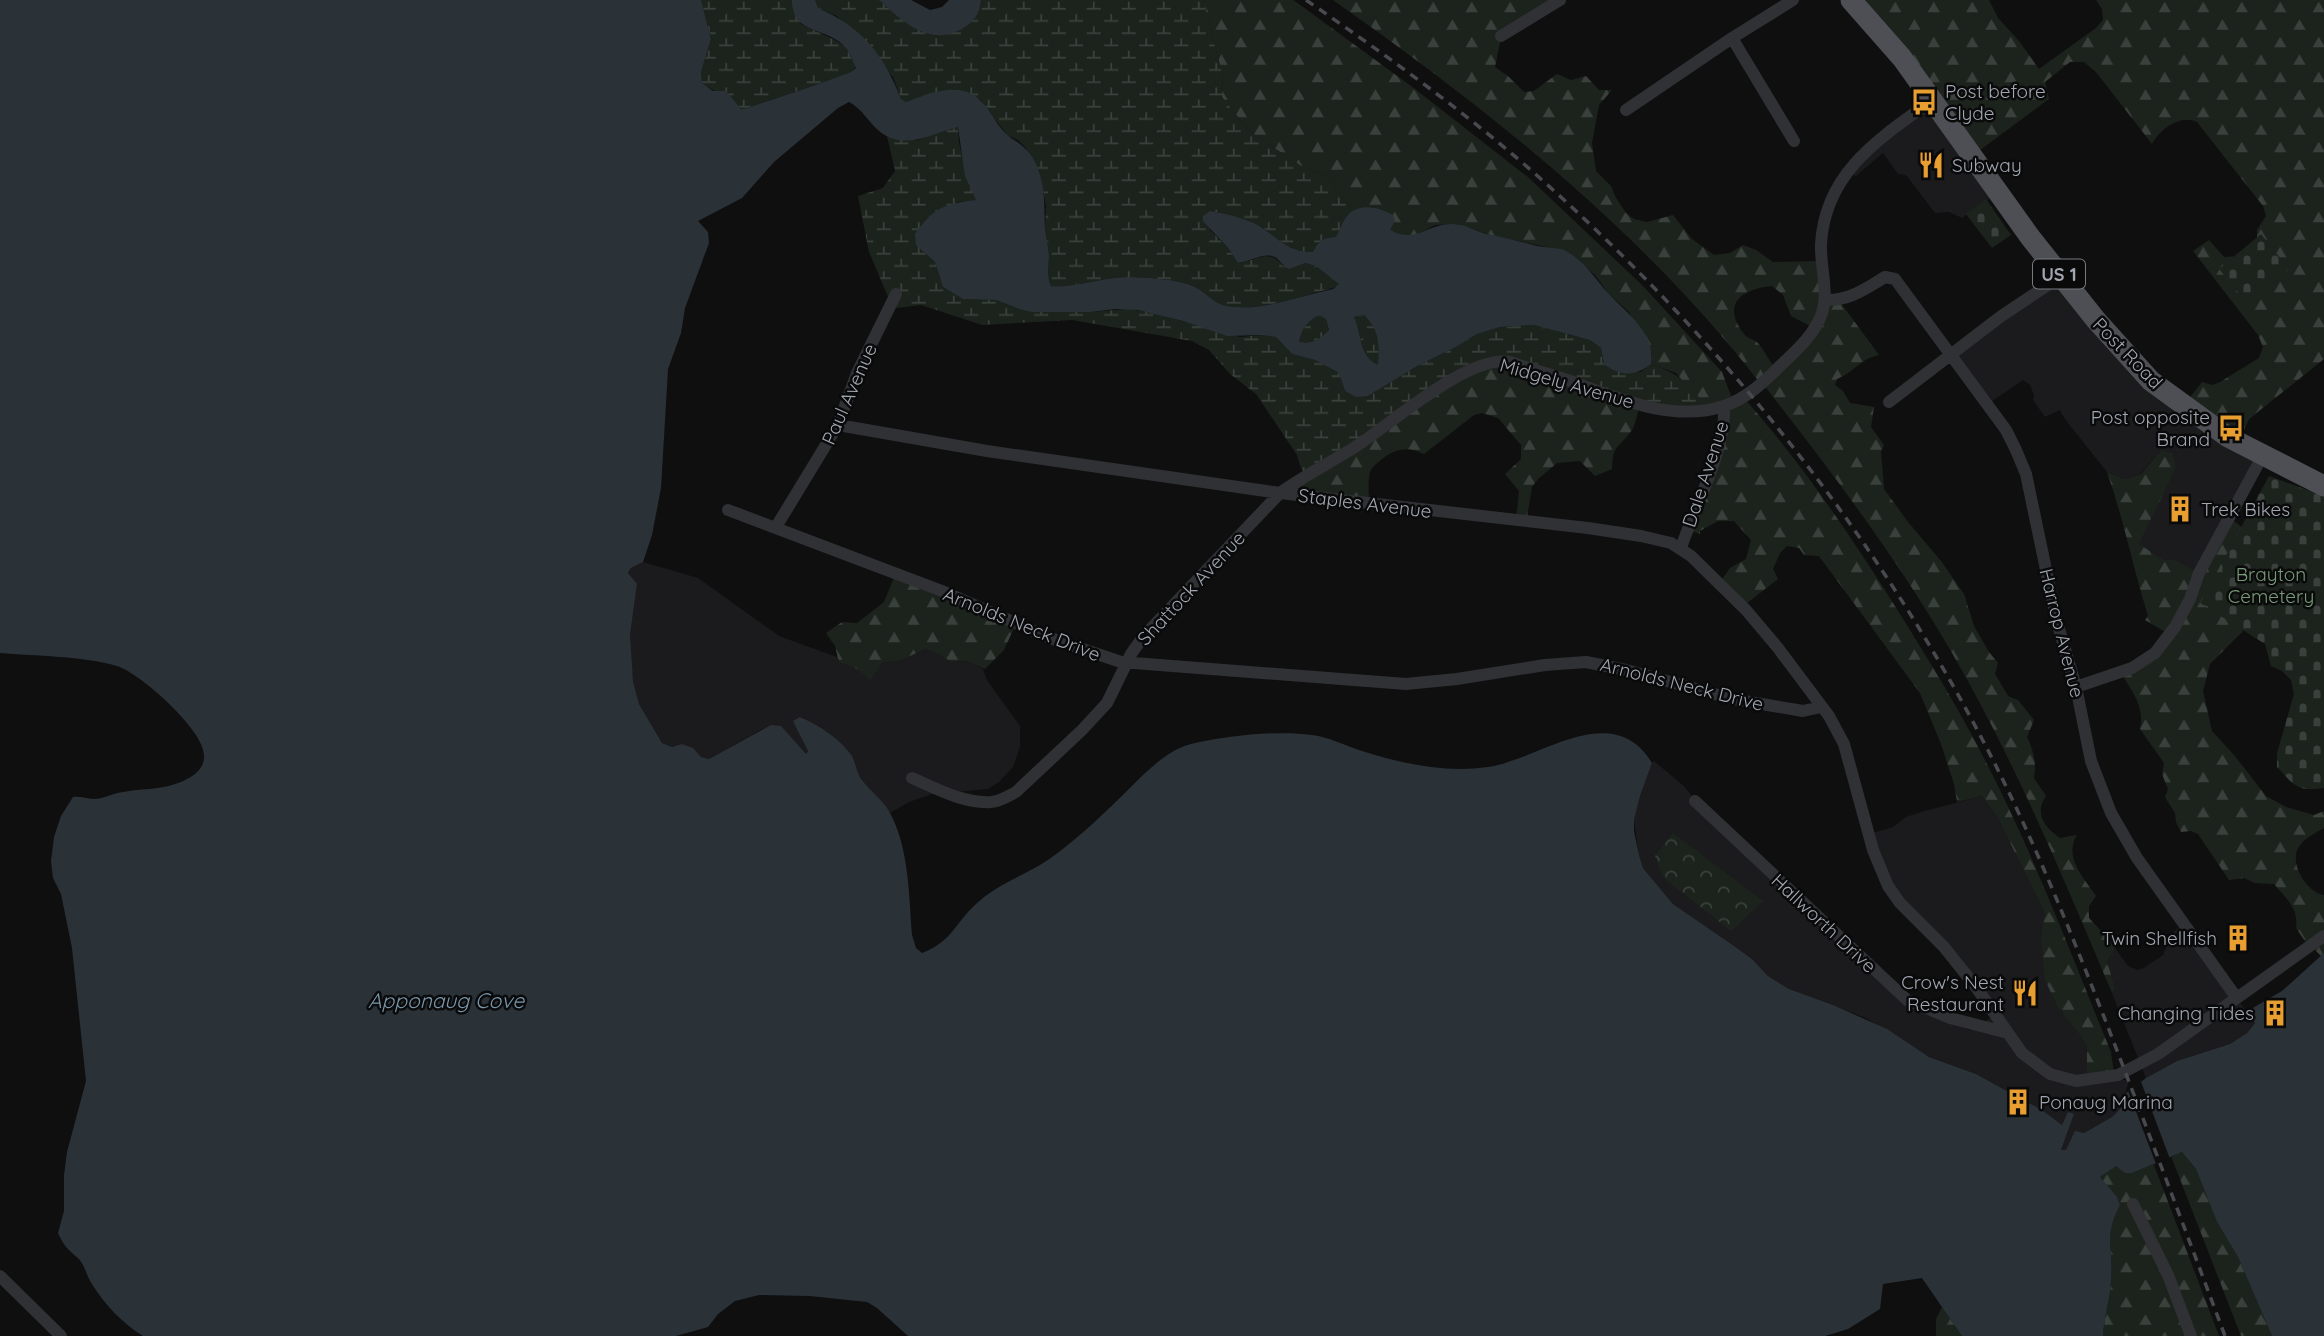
<svg xmlns="http://www.w3.org/2000/svg" width="2324" height="1336" viewBox="0 0 2324 1336" font-family="Quicksand,sans-serif">
	<defs>
		<pattern id="forest-firs" width="22" height="20" patternUnits="userSpaceOnUse" patternTransform="scale(1.75)"><rect width="22" height="20" fill="#1c231c"/><path d="M5 1l3.5 6h-7zM16 11l3.5 6h-7z" fill="#3a403b"/></pattern>
		<pattern id="wetland-marsh" width="20" height="14" patternUnits="userSpaceOnUse" patternTransform="scale(1.75)"><rect width="20" height="14" fill="#1c231c"/><path d="M1 5h8M5 5V1M11 12h8M15 12V8" fill="none" stroke="#3a403b"/></pattern>
		<pattern id="cemetery-stones" width="16" height="16" patternUnits="userSpaceOnUse" patternTransform="scale(1.75)"><rect width="16" height="16" fill="#1c231c"/><path d="M2 7V4a2 2 0 0 1 4 0v3zM10 15v-3a2 2 0 0 1 4 0v3z" fill="#3a403b"/></pattern>
		<pattern id="park-crowns" width="20" height="18" patternUnits="userSpaceOnUse" patternTransform="scale(1.75)"><rect width="20" height="18" fill="#1c231c"/><path d="M2 6a3 3 0 1 1 6 0M12 15a3 3 0 1 1 6 0" fill="none" stroke="#3a403b"/></pattern>
	</defs>
	<rect width="100%" height="100%" fill="#0f0f10"/>
	<path fill="#1b1b1d" d="M1932,102l65,91 -35,25 -13,-6 -14,1 -29,-38 -8,-1 -15,-21 -27,23 -8,-3z
		M2060,278l49,58 153,124 -64,113 -34,-13 -25,-16 37,-76 -15,-18 -21,24 -15,5 -18,-7 -43,-54 -4,-8 -15,7 -12,-17 1,-5 -4,-10 -7,-5 -35,24 -37,-51z
		M643,562l55,16 81,58 58,21 2,6 10,1 14,8 19,-9 20,-3 23,-11 15,6 11,7 16,-1 16,8 4,11 33,46v21l-7,20 -14,15 -11,7 -56,5 -23,8 -19,11 -28,-33 -6,-10 -2,-11 -34,-32 -19,-10 -7,4 14,30 -2,3 -25,-27 -19,2 -53,30 -8,-2 -9,-9 -10,-4 -10,3 -10,-4 -23,-39 -6,-23 -3,-24v-22l7,-51 -9,-10 3,-6z
		M1654,761l30,25 25,31 209,194 52,19 24,-14 -97,-116 -28,-66 24,-7 13,-10 15,-5 61,-16 17,24 46,94 -4,22 46,110v34l28,-2 14,3 -8,27 -9,9 -28,16 -19,18 -4,-1 13,-36 -12,11 -20,-15 -66,-36 -47,-17 -63,-39 -77,-29 -21,-13 -16,-17 -79,-55 -30,-36 -4,-13 -5,-35 6,-24 12,-33z
		M2183,924l72,99 -8,10 -17,11 -53,17 -31,17 -34,-85 3,-5 -8,-27 8,-13 13,18 9,4 7,-2 19,-13 4,-10 -1,-7z"/>
	<path fill="url(#forest-firs)" fill-rule="evenodd" d="M1203,0h90l10,7 112,82 114,89 114,108 79,86 11,29 10,-4c57,64 105,135 150,206 34,54 68,109 96,165 47,92 83,189 122,284l3,22 -27,6v-34l-5,-9 -24,-30 -13,-27 -4,-44 4,-22 -46,-94 -17,-24 -25,6 -3,-18 -13,-40 -21,-51 -101,-137 -15,-1 -5,-7 -12,-2 -7,7 -7,16 5,10 -36,28 -23,-23 11,-16 16,-9 5,-19 -17,-19h-16l-18,10v3l-12,-4 37,-116 -18,-4 -31,-37 -25,-9 1,-11 -23,-41 -20,-18 -14,-19 -29,-24 -76,-16 -32,-11 -23,1 -22,12 -14,-1 -43,-26 -3,2 -25,-36 -27,-10 -52,-35 -27,-34 1,-20z
		M1333,0h230l-62,38 -6,29 14,10 15,15 10,-1 23,-17 14,6 15,-4 13,14h13l-13,15 -7,38 4,28 15,15 4,10 11,17 8,6 13,3 26,-7 19,24 22,16 16,-2 13,-8 13,5 17,12 47,-1 6,40 14,1 39,53c-20,4 -24,17 -42,24l-2,6 8,6 7,12 24,4 -3,20 13,18 -3,7 3,37 24,33 33,39 23,33 10,32 15,26 9,11 -3,11 13,22 10,4 16,20 -7,17c6,13 10,26 7,41l12,18c-12,17 -2,31 14,42l17,-3c-14,22 7,43 19,61l-7,10v12l15,16 10,-2 1,16 -8,13 8,27 -3,5c-49,-116 -97,-232 -160,-340 -55,-95 -121,-182 -189,-269l-3,-1c-118,-152 -271,-273 -427,-383zM1772,286l11,9 8,21 23,12 -37,42c-8,-8 -12,-19 -19,-27 -5,-4 -10,-4 -14,-9 -23,-30 -3,-45 28,-48z
		M1857,0h132l9,18 21,23 20,28 57,-41 7,-8 -1,-11 -6,-9h228v359l-75,60 -11,24 -53,-39 17,-22 10,3 8,-3 39,-24 4,-11 -5,-12 -65,-84 16,-11 15,17 17,-1 16,-18v-8l9,-14 -3,-10 -66,-84c-17,-8 -37,7 -45,22l-56,-72 -12,-10h-14l-25,20 4,17 -77,57z
		M1496,362l143,45c-2,8 -4,21 -10,27 -13,16 -16,12 -17,35l-17,7 -15,-15 -23,2 -19,16 -6,8 -6,36 -10,-3 3,-29 -14,-17 16,-15v-14l-23,-27 -16,-5 -8,2 -50,39c-16,-8 -28,-6 -42,5 -6,5 -12,9 -13,17 -1,9 0,20 0,29l-81,-15 152,-102z
		M2161,450l11,3 4,15 -37,76 25,16h10l24,13 32,-55 18,14 -1,95 -37,37 -7,27 9,40 22,24 32,41 20,11 28,8 10,-4v17c-7,4 -19,10 -24,17 -13,16 6,47 24,50v58l-3,3 -10,-10 -2,1 -13,-19c3,-19 -10,-30 -22,-44l-19,-1 -11,-5 -15,2 -31,-46 -7,-3 -10,1 -5,-10 -1,-9 -10,-16 3,-8 -6,-15 2,-11 -24,-34c5,-21 -7,-37 -18,-54l47,-41 -24,-14 3,-4c-15,-48 -24,-96 -41,-144l18,7 16,-5z
		M895,575l120,51 -11,24 -19,19 -18,-8 -16,1 -11,-7 -15,-6 -23,11 -20,3 -12,17c-9,-10 -18,-15 -31,-17l-4,-17 -9,-13 16,-11 15,1 27,-21z
		M2182,1152l14,17 21,53 21,35 34,79h-31l-70,-180 -17,9 65,171h-116c1,-19 7,-37 8,-55 3,-32 -8,-44 9,-76l-3,-8 -18,-19 17,-13 16,8z
		M1942,1307l20,29h-26v-17z"/>
	<path fill="url(#wetland-marsh)" d="M701,0h91l9,24 34,16 11,7 10,20 -5,5c-27,10 -55,20 -84,29 -9,3 -16,7 -26,8 -9,-13 -26,-16 -39,-26l-1,-11 10,-33z
		M815,0h64l28,24 73,-18 1,-6h222l20,77 -1,20 27,34 52,35 27,10 25,36 -6,4 -11,21c-13,1 -17,3 -23,15 -27,1 -36,-18 -59,-29 -14,-6 -29,-10 -44,-12v19l19,19 9,14c19,-2 30,-16 45,3l22,-3 11,3 24,18 -7,4c-35,8 -70,24 -106,18 -13,-2 -20,-13 -32,-19 -17,-8 -44,-9 -64,-10 -27,-1 -53,11 -80,9l-3,-7 1,-25 -4,-26 1,-22 -7,-35 -13,-23 -8,-8 -11,-5 -27,-36 -59,-3 -15,6 -5,-3 -8,-22 -56,-61 -19,-8z
		M958,127l1,16 11,43 6,14 -19,2 -32,51 10,9 8,25 20,12 33,1 23,9 72,3 36,-3 22,3 91,25 23,-2 13,2 16,17 23,6 24,13 6,18 23,5 51,-31 37,-18 21,-13 23,-7 34,-2 56,15 11,8 3,16 37,8 10,-8c28,10 40,20 56,45l-66,-3 -128,-43h-24l-186,111 -6,-19 -41,-61 -26,-20 -21,-24 -17,-9 -120,-21 -90,5 -61,-20 -25,3 -4,-2 -23,-54 -11,-56 25,-8 12,-17 -8,-35 30,4z
		M1319,315l7,4 3,11c-10,10 -16,14 -30,12 3,-14 8,-20 20,-27z
		M1364,315c18,18 15,26 14,51 -19,-9 -16,-33 -24,-49z"/>
	<path fill="url(#cemetery-stones)" d="M1986,199l25,36 -19,13 -26,-34z
		M2261,234l28,35 -42,34 -28,-34z
		M2269,476l55,20v292c-27,4 -30,-3 -47,-21v-14l17,-59 -3,-14 -9,-9 -11,-5 -6,-22 -65,-41z"/>
	<path fill="url(#park-crowns)" d="M1673,833l90,68 -32,30 -68,-54 -8,-21z"/>
	<path fill="#2a3238" fill-rule="evenodd" d="M0,0h701l10,39 -10,33 1,11 11,8h13l15,18c10,-1 17,-5 27,-8 28,-9 56,-19 83,-29l5,-4c-3,-6 -6,-15 -10,-20 -18,-22 -54,-12 -54,-48h23l3,8c44,19 66,47 83,91l5,3c23,-9 55,-22 75,-1 8,8 13,18 19,26 11,15 23,14 34,33 12,23 10,44 11,68 1,9 3,18 4,27 0,11 -3,21 2,31 27,2 53,-10 80,-9 20,1 47,2 64,10 12,6 19,17 32,19 36,6 71,-10 106,-17l6,-5 -23,-18 -11,-3 -16,6c-7,-3 -8,-8 -14,-12 -11,-5 -26,5 -37,6l-9,-14 -26,-28v-5l7,-5c15,2 30,6 44,12 22,11 32,30 59,29 6,-12 10,-14 23,-15 4,-7 7,-17 12,-22 12,-13 32,-7 45,0l2,6 -5,9c26,15 38,-8 65,-6 13,1 23,9 36,11 16,3 31,7 46,11 9,2 18,1 27,4 20,10 31,29 45,44 19,20 47,40 42,70 -16,13 -32,12 -47,0l-3,-16 -11,-8 -56,-15 -34,2 -23,7 -21,13 -37,18 -51,31 -12,1 -11,-6 -6,-18 -24,-13 -23,-6 -16,-17 -14,-2 -35,1 -44,-15 -45,-11 -23,-1 -24,3h-59l-13,-3 -23,-9 -33,-1 -20,-12 -8,-25 -19,-17 -1,-11c18,-26 31,-31 61,-34l-11,-24 -7,-49c-27,7 -55,25 -80,3 -10,-9 -17,-22 -29,-28l-11,6 -64,54 -32,36 -44,23 10,11 1,11 -24,65 -4,25 -13,36 -7,119 -9,47 -9,27 -12,6 -3,5 9,11 -7,51 3,46 6,23 23,39 10,4 10,-3 11,4 8,9 8,2 62,-34 10,1 25,28 2,-3 -15,-30 7,-4c19,8 40,22 52,39 4,7 4,16 10,24 9,12 21,20 28,33 19,35 19,83 22,122l4,13 6,5c31,-12 32,-29 54,-49 20,-19 49,-29 72,-44 33,-23 66,-56 95,-85 14,-13 29,-26 48,-31 33,-8 87,-14 121,-9 17,2 34,11 50,16 40,13 84,22 126,16 49,-6 124,-70 164,-4l-12,33 -6,24v11l5,24 4,13 30,36 61,42 18,13 16,17 21,13 44,16 54,24 42,28 47,17 66,36 20,15 6,-13 6,2 -13,36h5l9,-19 9,2 28,-16 9,-9 5,-15 20,-15 31,-17 53,-17 17,-11 8,-10 -6,-10 2,-4 31,-18 42,-38v383h-52l-34,-79 -21,-35 -21,-53 -14,-17 -50,21h-7l-9,-7 -16,11 17,20 3,8c-17,32 -6,44 -9,76 -1,18 -7,36 -8,55h-141l-40,-58 -39,6 -3,25 -32,20 -23,7h-917l-31,-28 -10,-6 -57,-6 -51,-1 -24,6 -17,13 -10,13 -32,9h-533c-21,-13 -38,-31 -51,-52 -5,-7 -7,-18 -13,-25 -11,-10 -14,-11 -21,-26l6,-22v-36l3,-23 19,-71 -14,-133 -11,-54 -8,-16 -2,-17 3,-24 7,-21 12,-19c8,-1 13,2 21,2 7,0 13,-3 20,-5 25,-7 50,-2 73,-15 10,-5 18,-13 17,-24 0,-25 -64,-82 -87,-89 -33,-10 -82,-10 -117,-13zM1319,315l7,4 3,11c-10,10 -16,14 -30,12 3,-14 8,-20 20,-27zM1364,315c16,16 15,28 14,50 -19,-8 -16,-31 -24,-48z
		M879,0h32l19,10 12,-3 7,-7h32c-1,12 -6,21 -16,27 -34,22 -62,-5 -86,-27z"/>
	<path fill="#0f0f10" d="M2140,1079l30,80 -14,5 -29,-76z"/>
	<g fill="none" stroke-linecap="round" stroke-linejoin="round">
		<path stroke="#303135" stroke-width="12" d="M1501,36l59,-36
			M1732,38l62,103
			M1626,110l106,-72 61,-38
			M1825,300c24,1 40,-11 60,-23l10,2 111,151 10,20 10,24 31,148 19,65 15,74 20,52 26,45 99,139
			M1889,402l111,-85 61,-41
			M838,425l149,26 293,42 308,35 53,8 30,7 20,13 55,54 32,38 51,68 15,28 29,106 15,36 12,17 44,44 32,40 46,66 28,21 26,7 42,-6 40,-21 166,-118
			M728,510l214,81 108,47 71,24 285,22 51,-5 88,-14 41,-3 40,8 107,29 70,12 18,-4
			M776,527l62,-102 19,-52 39,-79
			M1681,548c13,-40 46,-100 43,-142
			M2076,687l56,-19 23,-15 20,-26 15,-28 9,-26 64,-118
			M912,778c23,10 52,26 79,24 10,-1 17,-6 25,-10l66,-62 25,-27 24,-49 12,-17 137,-144c25,-18 52,-31 78,-48 34,-22 111,-91 152,-83 20,7 40,12 60,19 48,17 103,42 154,25 22,-7 40,-24 56,-40 16,-15 35,-32 42,-53 7,-22 -2,-46 -1,-69 4,-72 59,-106 112,-144
			M1695,801l212,199 43,18 58,15
			M2133,1204l35,71 23,61
			M0,1276l61,60"/>
		<path stroke="#4d4f54" stroke-width="21" d="M1851,0l51,58 128,179 66,83 55,61 77,56 96,49"/>
		<path stroke="#47494e" stroke-width="3.5" stroke-dasharray="9 7" stroke-linecap="butt" d="M1306,0c77,53 155,109 226,171 192,170 352,371 467,601 43,87 79,178 114,268 38,99 75,197 112,296"/>
	</g>
	<defs>
		<g id="bus-bare" transform="scale(2.1)"><path d="M-5-6H5V4H4V6H2V4H-2V6H-4V4H-5ZM-3.5-4V0h7V-4ZM-3.5 1.2v1.5H-2V1.2ZM2 1.2v1.5H3.5V1.2Z" fill="#e89f30" stroke="#0a0a0b" stroke-width="2.5" paint-order="stroke"/></g>
		<g id="restaurant-bare" transform="scale(2.1)"><path d="M-5-6h1v4h1v-4h1v4h1v-4h1v5L-1.5 .5V6h-2V.5L-5-1ZM5-6V6H3V1.5H1.5Q1.5-4 5-6Z" fill="#e89f30" stroke="#0a0a0b" stroke-width="2.5" paint-order="stroke"/></g>
		<g id="building-bare" transform="scale(2.1)"><path d="M-4-6H4V6H1V3H-1V6H-4ZM-2.5-4.3h1.7v1.8h-1.7ZM.8-4.3h1.7v1.8H.8ZM-2.5-1h1.7V.8h-1.7ZM.8-1h1.7V.8H.8Z" fill="#e89f30" stroke="#0a0a0b" stroke-width="2.5" paint-order="stroke"/></g>
	</defs>
	<g fill-rule="evenodd">
		<use href="#bus-bare" x="1924" y="102"/>
		<use href="#restaurant-bare" x="1931" y="165"/>
		<use href="#bus-bare" x="2231" y="428"/>
		<use href="#building-bare" x="2180" y="509"/>
		<use href="#building-bare" x="2238" y="938"/>
		<use href="#restaurant-bare" x="2025" y="993"/>
		<use href="#building-bare" x="2275" y="1013"/>
		<use href="#building-bare" x="2018" y="1102"/>
	</g>
	<g text-anchor="middle" dominant-baseline="central" stroke-width="5" stroke-linejoin="round" paint-order="stroke">
		<rect fill="#0a0a0b" stroke="#74787f" stroke-width="2" x="2033" y="259.5" width="52" height="29" rx="5"/>
		<g font-size="18" font-weight="bold" fill="#a1a7b1">
			<text x="2059" y="274">US 1</text>
		</g>
		<g font-size="19" fill="#a1a7b1" stroke="#0a0a0b" text-anchor="start">
			<text x="1945" y="91">Post before<tspan x="1945" dy="22">Clyde</tspan></text>
			<text x="1952" y="165">Subway</text>
			<text x="2210" y="417" text-anchor="end">Post opposite<tspan x="2210" dy="22">Brand</tspan></text>
			<text x="2201" y="509">Trek Bikes</text>
			<text x="2217" y="938" text-anchor="end">Twin Shellfish</text>
			<text x="2004" y="982" text-anchor="end">Crow's Nest<tspan x="2004" dy="22">Restaurant</tspan></text>
			<text x="2254" y="1013" text-anchor="end">Changing Tides</text>
			<text x="2039" y="1102">Ponaug Marina</text>
		</g>
		<g font-size="19" fill="#a1a7b1" stroke="#0a0a0b">
			<text transform="translate(2128 353) rotate(46)">Post Road</text>
			<text transform="translate(1567 383) rotate(16)">Midgely Avenue</text>
			<text transform="translate(849 394) rotate(-66)">Paul Avenue</text>
			<text transform="translate(1705 474) rotate(-72)">Dale Avenue</text>
			<text transform="translate(1365 503) rotate(7)">Staples Avenue</text>
			<text transform="translate(1191 588) rotate(-47)">Shattock Avenue</text>
			<text transform="translate(1022 624) rotate(22)">Arnolds Neck Drive</text>
			<text transform="translate(2062 633) rotate(76)">Harrop Avenue</text>
			<text transform="translate(1682 684) rotate(14)">Arnolds Neck Drive</text>
			<text transform="translate(1824 923) rotate(43)">Hallworth Drive</text>
		</g>
		<g font-size="19" fill="#789b79" stroke="#0a0a0b">
			<text x="2271" y="574">Brayton<tspan x="2271" dy="22">Cemetery</tspan></text>
		</g>
		<g font-size="21" font-style="italic" fill="#7996ab" stroke="#0a0a0b">
			<text x="446" y="1000">Apponaug Cove</text>
		</g>
	</g>
</svg>
